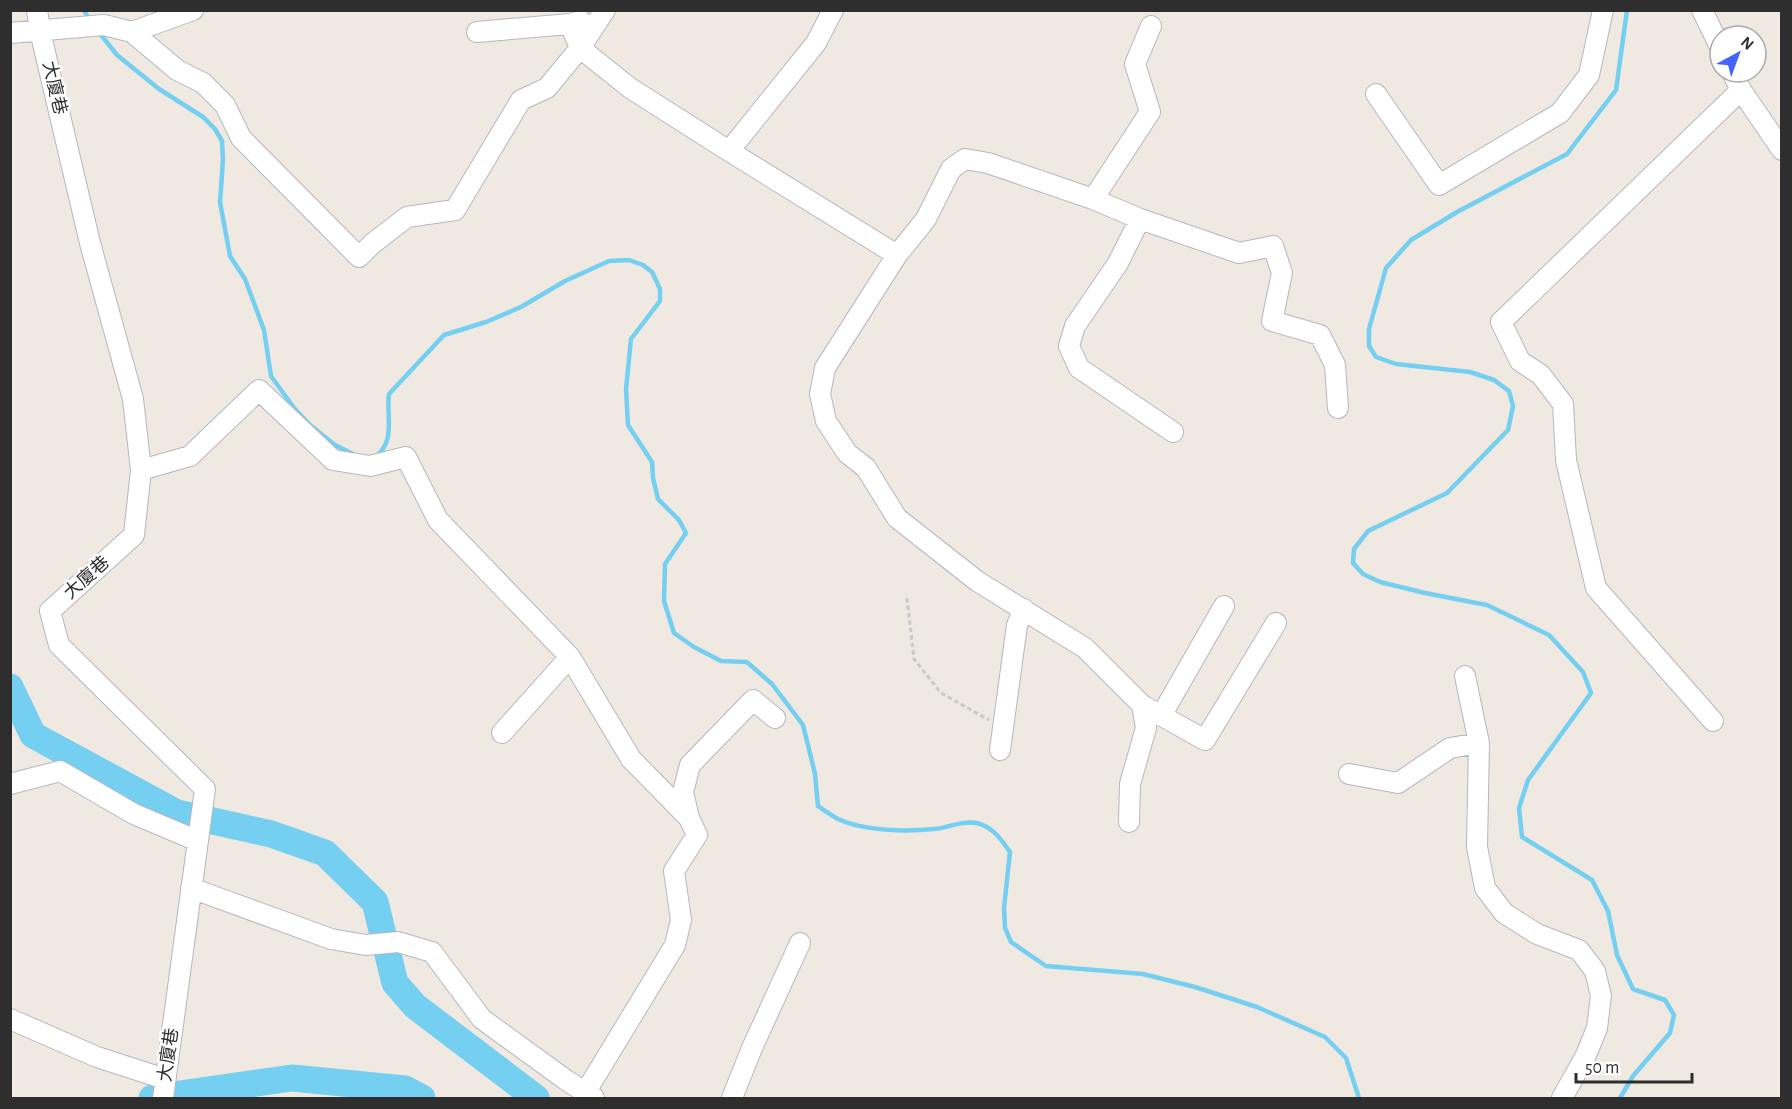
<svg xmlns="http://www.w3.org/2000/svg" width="1792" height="1109" viewBox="0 0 1792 1109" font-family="'Alegreya Sans','Noto Sans TC',sans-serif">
	<rect width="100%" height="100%" fill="#efe9e1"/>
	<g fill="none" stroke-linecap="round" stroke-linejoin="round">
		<path stroke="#75cff0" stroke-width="4.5" d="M84,10l6,11
			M97,30l20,25 42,34 44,28 12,12 7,12 1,19 -3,42 10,54 15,23 19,51 7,46 23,32 16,17 25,20 18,9
			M376,456c20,-15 10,-41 13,-62l55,-59 42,-13 35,-15 44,-26 44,-20 20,-1 14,5 9,7 8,17v12l-29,38 -5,50 2,36 24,37 1,16 5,21 21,21 7,13 -21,31 -1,37 10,32 20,14 27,14 26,1 25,22 31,41 12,49 3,32c6,4 13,9 20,13 26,12 67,13 96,10 13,-1 29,-9 42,-6 16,3 25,16 34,29l-6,56 1,20 6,14 35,24 97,8 52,13 62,20 68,30 21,21 13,40
			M1620,1098l13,-22 37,-43 4,-18 -9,-15 -32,-11 -16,-34 -9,-44 -16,-31 -70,-43 -3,-29 9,-28 63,-87 -8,-21 -34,-37 -62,-30 -62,-12 -45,-11 -17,-8 -10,-11 1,-14 14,-18 79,-38 61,-63 5,-24 -4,-15 -15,-11 -24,-8 -74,-8 -20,-7 -7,-11v-17l17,-61 25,-28 46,-28 110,-58 49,-64 11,-80"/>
		<path stroke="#75cff0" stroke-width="27" d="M10,687l23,48 144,78 94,21 54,19 50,49 20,81 20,23 121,92
			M152,1098l140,-20 113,11 17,9"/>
		<g stroke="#b4b7c1" stroke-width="22">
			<path id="minor" d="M37,10l3,21 50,212 43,156 8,71 -7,65 -84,76 9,34 146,144 -42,309
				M833,10l-17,33 -87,108 168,104 29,-36 25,-50 14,-10 23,4 105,36
				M1702,10l18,37
				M570,24l10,24 50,40 99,63
				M1151,26l-16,38 15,48 -57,87 47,20 -22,44 -43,63 -6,20 10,22 94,64
				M132,32l45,38 26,13 22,22 16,33 118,119 13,-13 35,-27 48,-7 66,-110 26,-12 33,-40 25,-38
				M477,32l93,-8 11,-3
				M10,33l94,-8 28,7 61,-22
				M1732,72l9,18 41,60
				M1376,94l63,91 121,-72 29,-38 14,-65
				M1140,219l99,34 34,-7 9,27 -10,48 48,14 15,30 3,43
				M897,255l-72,113 -5,26 6,27 21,32 19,15 31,50 80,63 108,67 57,57 4,23 -16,56 -1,38
				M141,470l49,-14 69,-66 74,70 37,6 36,-9 32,63 132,137 61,102 58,59
				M1465,676l14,67 -2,104 8,41 19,25 33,21 42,16 16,21 6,25 -4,32 -11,27 -24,43
				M1142,705l63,35 71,-117
				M1161,716l63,-110
				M1713,721l-117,-133 -30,-128 -3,-56 -22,-29 -21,-14 -19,-39 240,-232
				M502,733l68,-76
				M1000,750l17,-125 7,-16
				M1349,774l49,9 52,-35 29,-5
				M10,784l50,-13 74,43 64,27
				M191,888l140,51 35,6 32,-3 34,10 50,67 84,61 28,18
				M10,1019l87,38 68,22
				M585,1093l90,-148 6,-25 -7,-49 23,-36 -8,-17 -6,-26 7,-27 63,-65 22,18
				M732,1098l20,-50 48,-105"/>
		</g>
		<path stroke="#c9c9c9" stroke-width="3" stroke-dasharray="4.5 3" stroke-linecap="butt" d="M907,598l7,61 27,34 48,27"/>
		<use href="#minor" stroke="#fff" stroke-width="20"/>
	</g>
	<g text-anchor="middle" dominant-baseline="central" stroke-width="5" stroke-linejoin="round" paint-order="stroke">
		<g font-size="18" fill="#2e2e2e" stroke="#fff">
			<text transform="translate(54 88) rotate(77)">大廈巷</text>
			<text transform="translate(87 578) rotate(-42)">大廈巷</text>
			<text transform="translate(169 1055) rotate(-82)">大廈巷</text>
		</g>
	</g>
	<rect width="1792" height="1109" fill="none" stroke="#2e2e2e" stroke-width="24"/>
	<g transform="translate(1738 54) rotate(41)"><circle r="28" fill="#ffffff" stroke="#ababab" stroke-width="1.5"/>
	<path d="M0-4.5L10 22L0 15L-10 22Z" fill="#4264fb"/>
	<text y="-9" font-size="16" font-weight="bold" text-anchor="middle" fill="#2e2e2e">N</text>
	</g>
	<path d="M1576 1073v9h116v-9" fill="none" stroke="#2e2e2e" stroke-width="3"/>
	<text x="1585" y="1073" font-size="18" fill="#2e2e2e" stroke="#ffffff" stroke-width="4.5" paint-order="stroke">50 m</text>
</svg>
